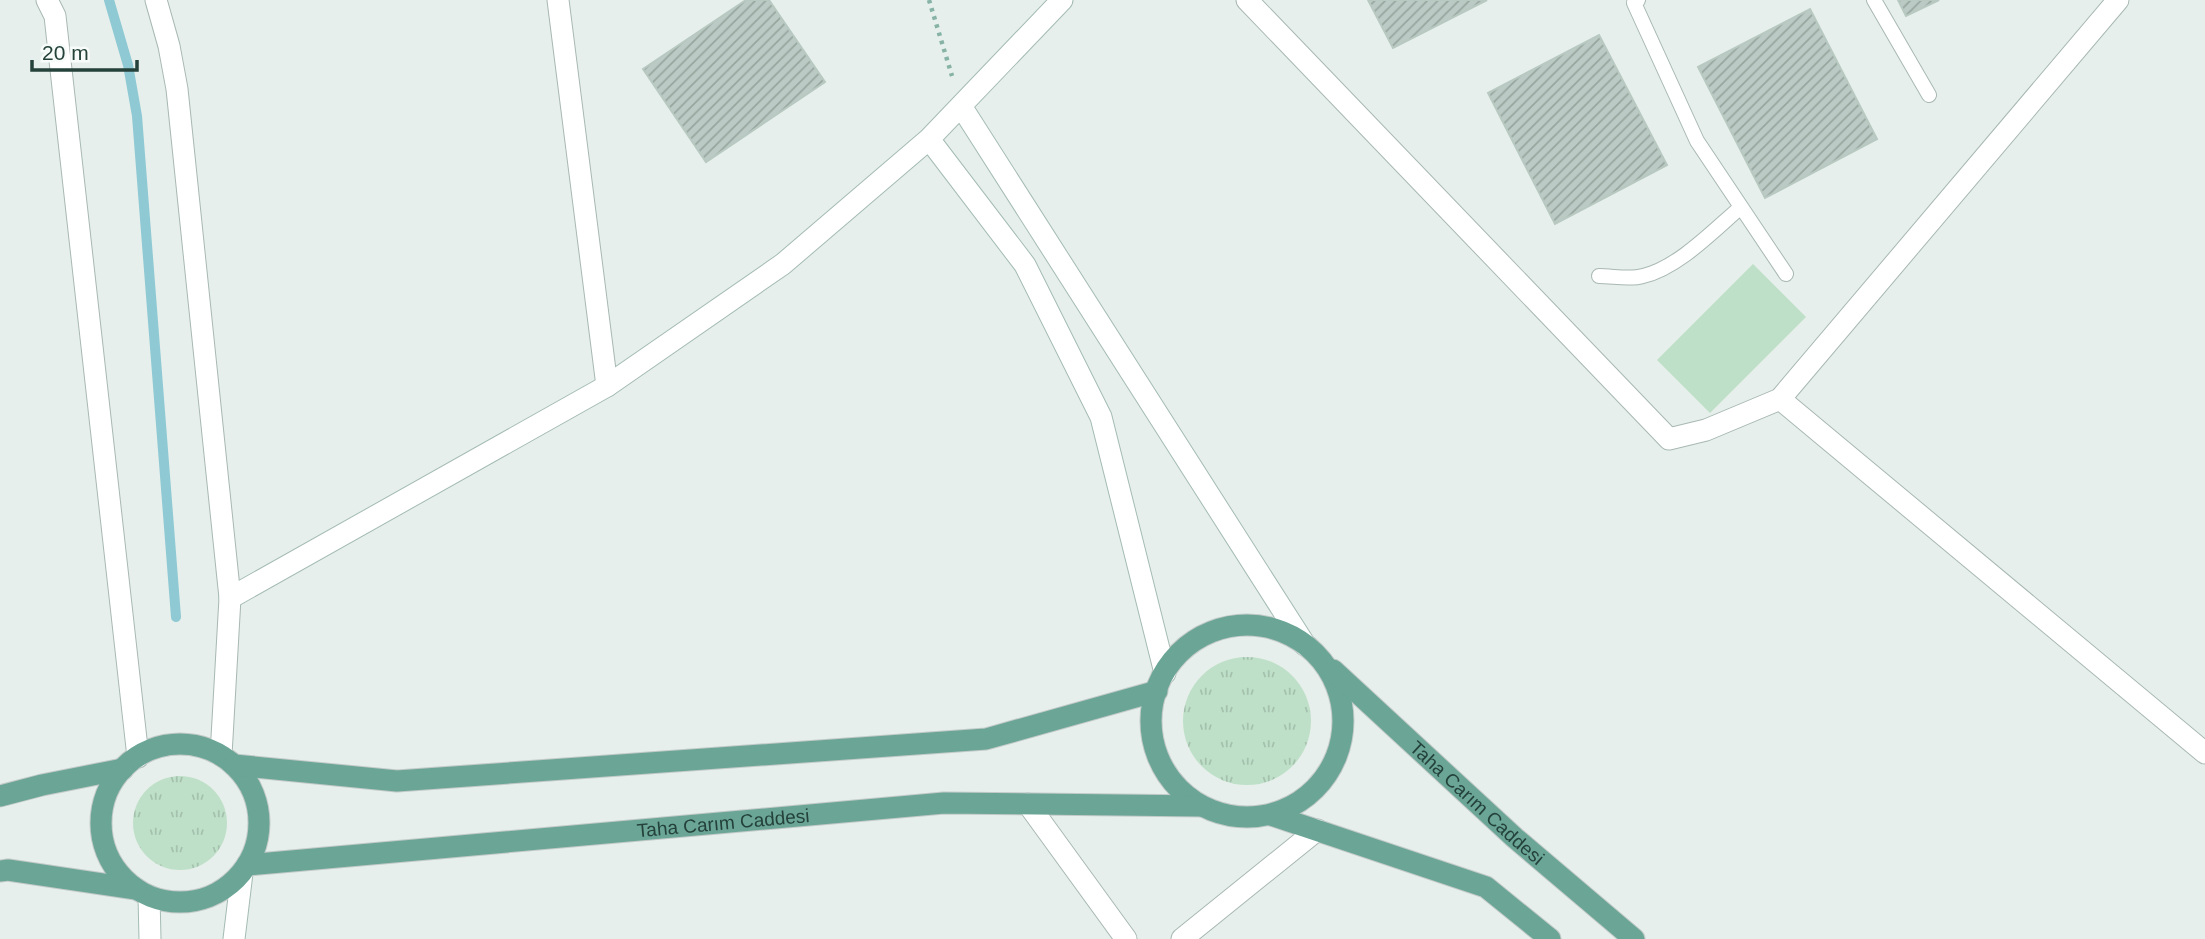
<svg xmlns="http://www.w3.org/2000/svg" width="2205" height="939" viewBox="0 0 2205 939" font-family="Helvetica,sans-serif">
	<defs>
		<pattern id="grass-tufts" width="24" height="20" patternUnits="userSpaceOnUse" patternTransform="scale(1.75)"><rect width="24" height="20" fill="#bfe0c8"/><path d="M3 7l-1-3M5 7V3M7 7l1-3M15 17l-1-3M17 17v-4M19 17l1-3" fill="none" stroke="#a4c1ad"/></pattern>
		<pattern id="building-hatch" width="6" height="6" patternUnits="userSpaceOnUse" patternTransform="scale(1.75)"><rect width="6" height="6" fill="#bbcac4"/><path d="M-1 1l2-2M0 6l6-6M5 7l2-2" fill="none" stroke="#98a6a0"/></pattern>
	</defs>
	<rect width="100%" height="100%" fill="#e6efeb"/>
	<path fill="url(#grass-tufts)" d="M1183 721a64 64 0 1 1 128 0a64 64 0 1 1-128 0Z
		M133 823a47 47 0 1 1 94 0a47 47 0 1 1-94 0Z"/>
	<path fill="#bfe0c8" d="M1753,264l53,53 -96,96 -53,-53z"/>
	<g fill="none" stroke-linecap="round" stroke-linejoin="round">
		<path stroke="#8ec9d4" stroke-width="10" d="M109,0l19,65 9,51 39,501"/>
	</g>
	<path fill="url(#building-hatch)" stroke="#b8c9c2" stroke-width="2" d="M746,0h23l56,82 -119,80 -63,-93z
		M1368,0h119l-94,48z
		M1898,0h41l-33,16z
		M1810,9l67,130 -112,59 -67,-131z
		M1599,35l68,130 -112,59 -67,-131z"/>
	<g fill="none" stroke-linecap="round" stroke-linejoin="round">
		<g stroke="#a8b8b2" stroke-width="16">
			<path id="lane" d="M1638,0l-4,3 63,138 89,133
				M1874,0l55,95
				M1599,276c14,0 31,4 44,0 35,-8 71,-46 98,-69"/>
		</g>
		<g stroke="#a8b8b2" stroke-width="23">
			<path id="street" d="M47,0l8,16 83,741
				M156,0l13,46 8,43 53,509 -9,157
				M558,0l49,386
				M1247,0l422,439 37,-9 74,-31
				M2118,0l-338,399 425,354
				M1028,804l98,135
				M1182,939l135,-109"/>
		</g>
		<g stroke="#a4bbb3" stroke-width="23">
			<path id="secondary" d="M961,106l344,539
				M929,139l96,126 76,152 64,256
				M230,598l377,-212 176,-122 146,-125 133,-139
				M149,896l1,43
				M234,939l8,-66"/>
		</g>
		<g stroke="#c2cac8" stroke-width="23">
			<g id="primary">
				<circle cx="1247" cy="721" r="96"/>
				<path id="s1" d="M1333,670l182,168 119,101"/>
				<circle cx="180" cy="823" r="79"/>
				<path d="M234,765l163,16 589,-42 171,-48"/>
				<path d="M0,796l42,-11 81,-16"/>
				<path d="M1271,815l215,72 64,52"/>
				<path id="s2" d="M247,865l697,-62 257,3"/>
				<path d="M0,871l8,-1 128,19"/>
			</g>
		</g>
		<path stroke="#86b3a5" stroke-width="4.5" stroke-dasharray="3.5 5" stroke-linecap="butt" d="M929,0l23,76"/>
		<use href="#lane" stroke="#fff" stroke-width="14"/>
		<use href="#street" stroke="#fff" stroke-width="21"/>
		<use href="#secondary" stroke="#fff" stroke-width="21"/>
		<use href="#primary" stroke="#6aa596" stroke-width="21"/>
	</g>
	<g text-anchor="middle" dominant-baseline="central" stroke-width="7" stroke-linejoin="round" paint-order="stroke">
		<g font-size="19" fill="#24423a" stroke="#f7fbf9">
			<text stroke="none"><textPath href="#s1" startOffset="196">Taha Carım Caddesi</textPath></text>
			<text stroke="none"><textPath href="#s2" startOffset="478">Taha Carım Caddesi</textPath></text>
		</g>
	</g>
	<path d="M32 60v10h105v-10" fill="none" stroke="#24423a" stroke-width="3.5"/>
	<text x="42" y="60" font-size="21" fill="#24423a" stroke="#f7fbf9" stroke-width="5" paint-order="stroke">20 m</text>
</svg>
